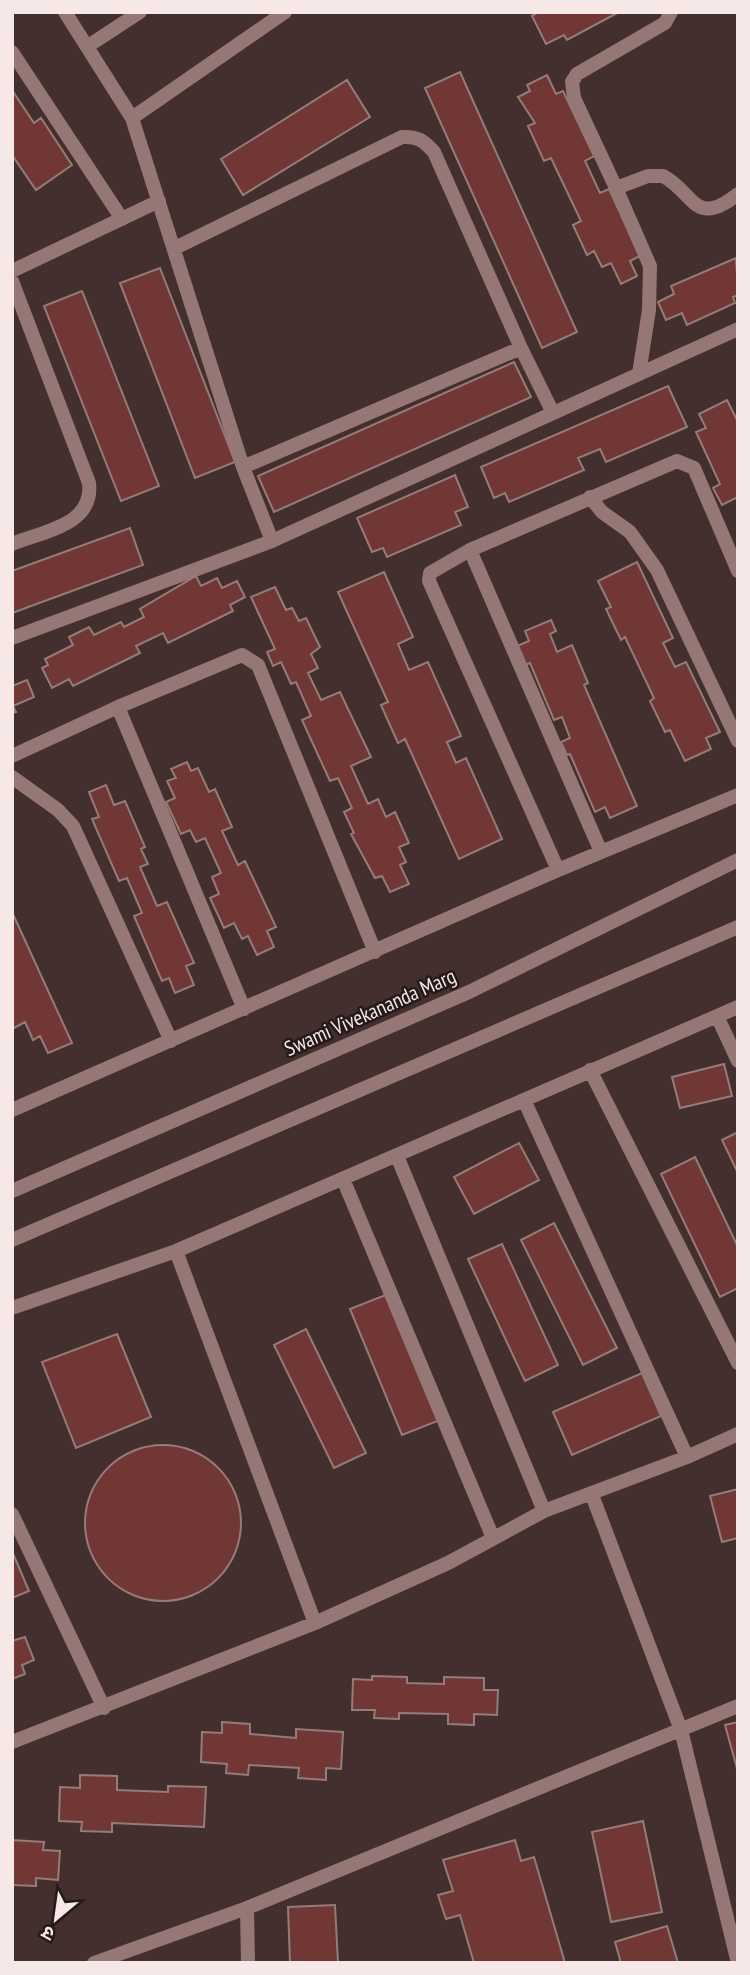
<svg xmlns="http://www.w3.org/2000/svg" width="750" height="1975" viewBox="0 0 750 1975" font-family="'PT Sans Narrow','Noto Sans Devanagari',sans-serif">
	<rect width="100%" height="100%" fill="#432f2d"/>
	<path fill="#703734" stroke="#947c7a" stroke-width="2" d="M539,12h80l-52,28 -3,-5 -18,9 -14,-28z
		M460,72l117,260 -35,16 -117,-260z
		M547,75l9,19 7,-3 31,65 -9,5 15,32 9,-4 31,67 -10,5 7,15 -16,8 -10,-21 -9,4 -8,-16 -7,4 -14,-30 8,-4 -30,-63 -7,3 -16,-35 7,-3 -17,-26 12,-6 -3,-6z
		M347,80l23,37 -127,78 -22,-36z
		M12,90l22,33 7,-5 31,47 -36,25 -24,-35z
		M736,258l2,37 -5,2 2,6 -48,22 -5,-12 -16,7 -8,-18 16,-8 -3,-8z
		M160,268l75,194 -40,16 -75,-195z
		M82,291l77,195 -38,15 -77,-195z
		M514,362l17,35 -257,115 -16,-36z
		M668,386l19,41 -81,35 -6,-13 -22,9 6,12 -75,32 -4,-9 -11,5 -13,-31z
		M727,400l11,22v75l-16,8 -9,-17 7,-4 -24,-52 10,-4 -7,-14z
		M455,475l13,32 -13,5 6,13 -74,32 -4,-9 -11,4 -15,-34z
		M130,528l13,37 -131,48v-42z
		M637,562l36,76 -10,5 12,24 11,-5 34,70 -14,6 5,11 -26,12 -15,-31 -5,2 -15,-31 4,-3 -29,-61 -4,3 -15,-31 5,-2 -13,-26z
		M384,572l29,65 -15,7 11,26 19,-8 33,74 -14,6 9,21 10,-5 36,81 -43,20 -54,-120 -7,4 -17,-38 7,-3 -50,-110z
		M196,576l5,10 16,-8 5,10 15,-7 8,16 -15,8 3,6 -65,32 -5,-10 -27,13 4,7 -67,33 -4,-7 -17,9 -10,-20 6,-3 -3,-6 28,-14 -4,-8 20,-10 5,8 27,-13 3,5 20,-10 -4,-8z
		M275,587l11,23 6,-2 7,13 7,-3 14,29 -9,7 7,14 -10,5 13,27 19,-8 31,65 -20,9 17,38 10,-5 8,18 9,-5 14,31 -10,4 7,15 -6,3 9,19 -19,8 -8,-16 -7,2 -24,-44 3,-1 -10,-21 8,-4 -14,-30 -8,3 -28,-61 9,-4 -15,-34 -5,2 -10,-22 -8,4 -6,-14 8,-3 -24,-52z
		M551,620l5,11 -6,3 7,18 15,-7 16,38 -4,2 53,121 -27,12 -5,-11 -10,5 -25,-58 -3,1 -6,-13 9,-4 -8,-21 -8,3 -24,-57 -5,2 -8,-19 12,-5 -4,-10z
		M27,680l7,17 -21,9 3,6 -4,1v-27z
		M187,762l4,9 7,-3 11,24 6,-3 17,38 -10,4 16,34 7,-4 31,66 -9,4 7,16 -17,8 -9,-19 -6,3 -8,-16 -10,5 -14,-30 9,-4 -7,-17 9,-4 -16,-35 -9,4 -6,-12 -9,4 -15,-32 9,-4 -8,-17 9,-3 -5,-9z
		M106,785l8,20 11,-4 20,46 -4,2 7,15 -8,3 17,39 10,-4 27,61 -8,3 8,19 -19,8 -6,-15 -7,3 -28,-65 8,-3 -15,-35 -8,3 -27,-62 7,-2 -10,-25z
		M12,912l60,131 -24,10 -8,-17 -7,4 -8,-18 -11,6 -2,-3z
		M724,1064l8,32 -52,12 -8,-31z
		M738,1132v41l-16,-33z
		M519,1143l20,37 -65,34 -20,-37z
		M695,1157l43,90v41l-18,9 -59,-123z
		M554,1223l63,125 -34,17 -62,-125z
		M502,1244l56,121 -33,16 -57,-122z
		M388,1294l52,126 -38,15 -52,-126z
		M306,1329l60,124 -32,15 -60,-123z
		M117,1334l34,83 -75,31 -34,-86z
		M642,1373l19,43 -89,39 -19,-43z
		M85 1523a78 78 0 1 1 156 0a78 78 0 1 1-156 0Z
		M738,1489v49l-16,4 -12,-46z
		M12,1551l17,40 -17,7z
		M25,1637l9,23 -12,5 3,9 -13,5v-38z
		M372,1676l35,1v6l37,1v-7l40,1v12h14l-1,25 -23,-1v11l-26,-1v-10l-49,-1v6l-25,-1 1,-8h-23l1,-31 19,1z
		M222,1722l28,2v10l46,4v-9l47,3 -2,37 -15,-1v12l-28,-2 1,-10 -50,-3 -1,10 -22,-2 1,-9 -26,-2 1,-30 20,1z
		M738,1722v50l-13,-47z
		M80,1775l37,1v14l51,2v-6l38,1 -2,40 -92,-4v9l-31,-1 1,-9 -23,-1 1,-34 20,1z
		M643,1821l19,91 -51,10 -19,-90z
		M12,1840l32,2 -1,8 17,1 -2,29 -22,-2v8l-24,-1z
		M515,1840l6,21 13,-4 31,106h-91l-14,-48 -14,4 -8,-24 15,-4 -10,-31z
		M335,1905l3,58h-48l-2,-56z
		M667,1926l11,37h-57l-6,-21z"/>
	<g fill="none" stroke-linecap="round" stroke-linejoin="round">
		<path stroke="#957875" stroke-width="14" d="M12,638l260,-97 466,-212"/>
		<path stroke="#957875" stroke-width="14" d="M65,12l67,106 111,349 29,74
			M671,12l-6,11 -88,51 -5,8 2,16 42,90 32,-12h15c31,16 31,53 75,18
			M88,46l52,-34
			M12,52l110,167
			M132,118l153,-106
			M616,188l34,78 -1,44 -10,64
			M175,248l227,-111c16,-1 22,4 32,15l87,196 -278,119
			M12,271l147,-70
			M12,281l77,202c5,42 -45,48 -77,61
			M521,348l32,65
			M590,497l12,15 28,20 27,38 81,171
			M470,550l131,302
			M118,707l126,302
			M12,756l106,-49 124,-52 16,10 117,287
			M12,777l46,33 15,16 98,215
			M558,870l-129,-289 1,-8 40,-23 207,-89 17,7 44,103
			M717,1016l21,45
			M590,1070l148,293
			M524,1100l163,357
			M12,1110l546,-240 180,-75
			M397,1156l147,355
			M343,1179l150,359
			M176,1251l139,372
			M12,1308l164,-57 562,-244
			M592,1495l89,235 57,233
			M12,1514l92,194
			M12,1742l303,-119 133,-60 96,-52 143,-54 51,-23
			M247,1908l1,55
			M94,1963l153,-55 491,-202"/>
		<path stroke="#957875" stroke-width="14" d="M12,1191l457,-199 269,-132
			M12,1240l726,-313"/>
	</g>
	<g text-anchor="middle" dominant-baseline="central" stroke-width="5" stroke-linejoin="round" paint-order="stroke">
		<g font-size="21" fill="#f6e8e7" stroke="#231a19">
			<text transform="translate(370 1012) rotate(-24)">Swami Vivekananda Marg</text>
		</g>
	</g>
	<rect width="750" height="1975" fill="none" stroke="#f6e8e7" stroke-width="28"/>
	<g transform="translate(56 1919) rotate(209)" stroke="#231a19" stroke-width="5" paint-order="stroke">
	<path d="M0-5L12 26L0 18L-12 26Z" fill="#f6e8e7"/>
	<text y="-10" font-size="19" font-weight="bold" text-anchor="middle" fill="#f6e8e7">उ</text>
	</g>
</svg>
